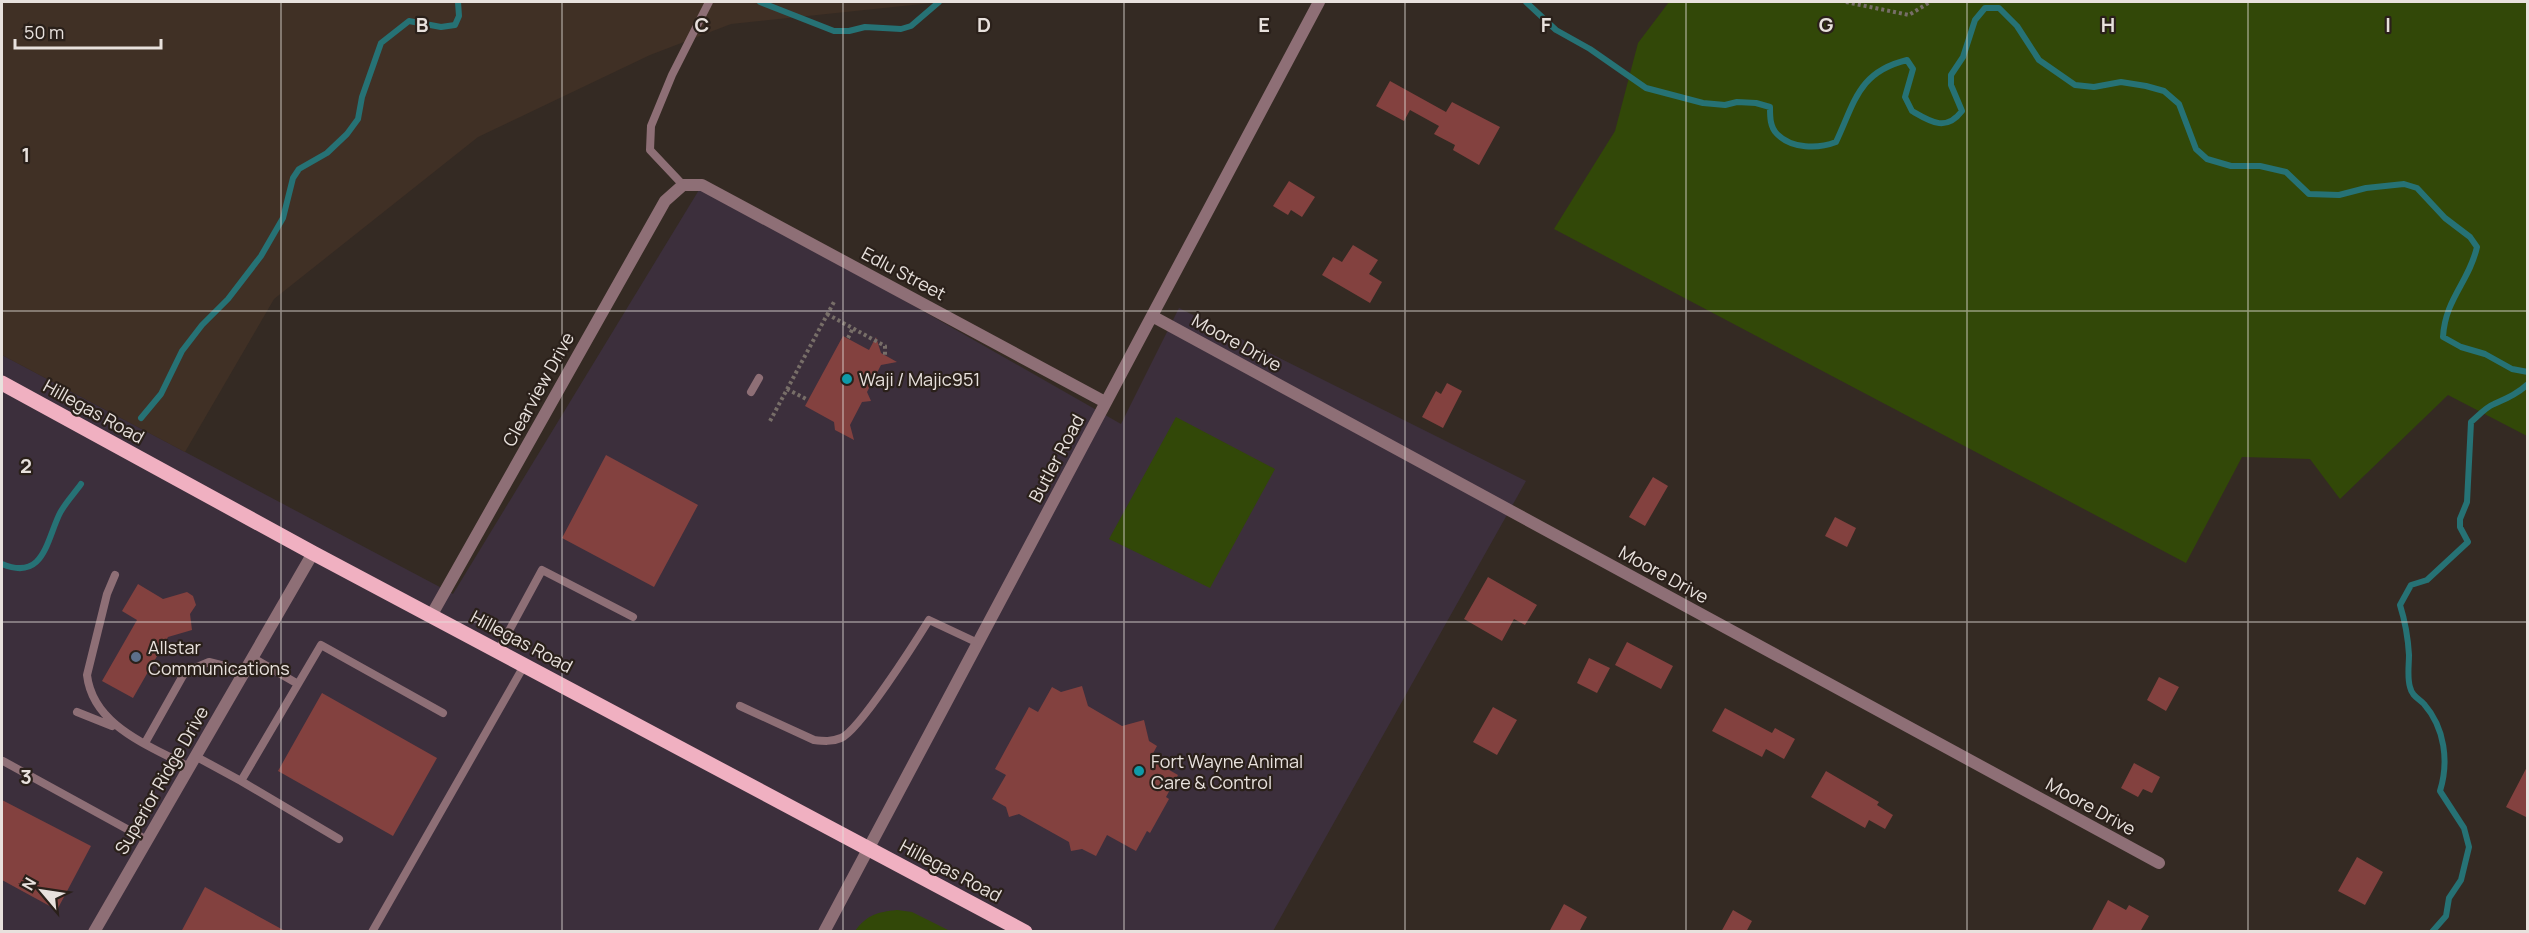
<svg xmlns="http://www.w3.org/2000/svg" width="2529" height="933" viewBox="0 0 2529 933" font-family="Manrope,sans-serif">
	<rect width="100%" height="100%" fill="#342a23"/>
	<path fill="#3c2f3c" d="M702,185l419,239 58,-116 347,173 -253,450h-1271v-576l451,239z"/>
	<path fill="#403025" d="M2,2h939l-210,22 -81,31 -172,82 -204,162 -89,153 -183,-97z"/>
	<path fill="#324808" d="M1669,2h858v434l-79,-41 -108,104 -30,-40 -68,-2 -56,106 -632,-334 61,-98 23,-88z
		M1176,417l99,52 -65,119 -101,-49z
		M897,910l15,2 38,19h-95c12,-16 22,-19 42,-21z"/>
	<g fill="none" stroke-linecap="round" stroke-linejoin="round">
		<path stroke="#267275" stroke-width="6" d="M760,2l74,29h15l16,-4 36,2 10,-3 28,-24
			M1526,2l30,28 34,19 56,39 57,15 22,2 12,-3 19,1 14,4c0,10 0,20 7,27 15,15 41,15 59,8 19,-40 22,-70 71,-82l6,9 -8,28 7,14c19,11 34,21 50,0l-11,-26v-10l12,-18 12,-37 10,-12h14l18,18 22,34 36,25 19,2 27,-5 25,4 18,5 15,13 17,45 11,10 24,7h29l26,6 23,22 30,1 27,-7 38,-4 13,4 28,30 25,19 7,10c-8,35 -32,52 -34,90l18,10 24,7 27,15 16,3
			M141,418l20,-24 21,-43 20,-26 26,-26 33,-43 22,-38 10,-40 6,-9 28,-16 20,-19 11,-15 4,-22 19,-54 28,-22 32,6 14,-2 4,-9 -1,-14
			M2,564c41,17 44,-21 57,-49 5,-11 15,-21 22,-31
			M2432,932l14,-16 3,-18 12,-18 8,-33 -5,-19 -24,-37c9,-29 5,-63 -16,-87 -6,-6 -12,-8 -14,-17 -3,-10 -1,-22 -1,-32 -1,-17 -4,-34 -9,-50l11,-20 16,-5 41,-38 -8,-15v-8l7,-17 4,-80c7,-6 15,-15 23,-18 13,-6 23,-10 34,-20"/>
	</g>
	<path fill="#83413f" d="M1390,81l56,31 6,-10 48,25 -21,38 -26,-15 2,-5 -21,-11 5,-8 -29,-16 -6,11 -28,-15z
		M1289,181l26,16 -13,20 -11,-7 -3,5 -15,-9z
		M1353,245l25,15 -9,14 13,8 -12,21 -48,-28 11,-18 9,5z
		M843,336l26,14 7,-13 5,16 16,9 -16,3 -14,27 4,9 -9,1 -12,23 4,15 -19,-10 -1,-8 -29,-16z
		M1447,383l15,8 -19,37 -21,-11 14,-26 5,3z
		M606,455l92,50 -44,82 -92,-49z
		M1653,477l15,9 -23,40 -16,-9z
		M1835,517l21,11 -9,19 -22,-11z
		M1488,577l49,28 -12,20 -11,-6 -12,22 -38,-22z
		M138,584l25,15 24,-7 6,4 3,9 -6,9 2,16 -24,7 -35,61 -31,-17 35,-61 -15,-9z
		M1627,642l46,24 -12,23 -46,-24z
		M1589,658l21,10 -13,25 -20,-10z
		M2159,677l20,10 -13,24 -19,-11z
		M1082,686l6,20 34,20 22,-6 5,21 8,5 -7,13 28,16 -12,22 3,2 -19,34 -3,-2 -11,20 -29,-16 -11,21 -14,-7 -11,2 -2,-9 -50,-28 -10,3 -3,-10 -14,-8 14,-24 -11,-6 34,-62 9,5 14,-25 9,5z
		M322,693l115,65 -44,78 -115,-65z
		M1493,707l24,13 -20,35 -24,-13z
		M1725,708l47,25 3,-5 20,11 -11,20 -18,-10 -4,8 -50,-26z
		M2134,763l26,14 -8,16 -9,-4 -5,8 -17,-9z
		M2528,765v53l-22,-11z
		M1826,771l53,31 -2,3 16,10 -8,14 -16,-9 -4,8 -54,-31z
		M2,800l89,46 -34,64 -55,-30z
		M2357,857l26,15 -18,33 -27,-14z
		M205,887l82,45h-106z
		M2108,900l18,10 3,-5 20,11 -9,16h-49z
		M1564,904l23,13 -8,15h-30z
		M1733,910l19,11 -6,11h-25z"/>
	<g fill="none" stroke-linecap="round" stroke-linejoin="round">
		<path stroke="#776e68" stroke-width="4" stroke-dasharray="3 3" stroke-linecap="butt" d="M1846,2l63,13 21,-13
			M827,314l58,32v9
			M848,338l5,-10
			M787,389l21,11
			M770,421l65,-121"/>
		<path stroke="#8e6f76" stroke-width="8" d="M683,185l-33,-35 1,-24 21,-51 37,-73
			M751,392l8,-14
			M115,575l-8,19 -20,81c6,51 62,70 102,92
			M498,651l44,-81 91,47
			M253,658l45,26
			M740,706l74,34c9,1 18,2 27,-2 18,-7 75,-97 88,-118l49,23
			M77,712l35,14
			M145,743l40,-71 24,-10 16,4 16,11
			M195,756l46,25
			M3,761l144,79
			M339,839l-98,-58 80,-136 122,68
			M372,932l153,-268"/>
		<path stroke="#8e6f76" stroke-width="12" d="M1152,316l1007,547
			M431,616l234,-415 18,-16h19l403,217
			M94,932l219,-379
			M824,932l495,-930"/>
		<path stroke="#f0b0c1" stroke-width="15" d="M2,383l311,170 712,379"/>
	</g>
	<path fill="none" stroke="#e8e1dd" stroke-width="1.5" stroke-opacity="0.55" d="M281,2v930M562,2v930M843,2v930M1124,2v930M1405,2v930M1686,2v930M1967,2v930M2248,2v930M2,311h2526M2,622h2526"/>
	<g fill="#0f9aa8" stroke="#2a201a" stroke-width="2">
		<circle cx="847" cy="379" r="6"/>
		<circle cx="1139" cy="771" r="6"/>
	</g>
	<circle fill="#5c6f8a" stroke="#2a201a" stroke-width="2" cx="136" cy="657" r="6"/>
	<g text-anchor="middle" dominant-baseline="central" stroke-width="4.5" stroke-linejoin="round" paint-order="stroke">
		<g font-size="18" fill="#e8e1dd" stroke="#2a201a">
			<text transform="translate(904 273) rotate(28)">Edlu Street</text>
			<text transform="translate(1237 342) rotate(29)">Moore Drive</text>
			<text transform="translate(538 389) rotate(-61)">Clearview Drive</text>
			<text transform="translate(94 411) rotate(29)">Hillegas Road</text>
			<text transform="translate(1056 458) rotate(-62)">Butler Road</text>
			<text transform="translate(1664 574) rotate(29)">Moore Drive</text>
			<text transform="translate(522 641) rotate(28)">Hillegas Road</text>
			<text transform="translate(161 780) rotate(-60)">Superior Ridge Drive</text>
			<text transform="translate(2091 806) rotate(29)">Moore Drive</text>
			<text transform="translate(951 870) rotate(28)">Hillegas Road</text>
		</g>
		<g font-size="18" fill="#e8e1dd" stroke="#2a201a" text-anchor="start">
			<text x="859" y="379">Waji / Majic951</text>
			<text x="148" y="647">Allstar<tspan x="148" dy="21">Communications</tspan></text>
			<text x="1151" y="761">Fort Wayne Animal<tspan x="1151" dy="21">Care &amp; Control</tspan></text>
		</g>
	</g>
	<g font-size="20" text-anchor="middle" font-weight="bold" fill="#e8e1dd" stroke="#2a201a" stroke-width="4.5" stroke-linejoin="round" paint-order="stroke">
		<text x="422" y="32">B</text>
		<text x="702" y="32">C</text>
		<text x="984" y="32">D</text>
		<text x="1264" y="32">E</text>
		<text x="1546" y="32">F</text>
		<text x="1826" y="32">G</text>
		<text x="2108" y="32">H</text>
		<text x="2388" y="32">I</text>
		<text x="26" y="162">1</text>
		<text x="26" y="473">2</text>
		<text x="26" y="784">3</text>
	</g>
	<rect width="2529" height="933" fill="none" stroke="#e8e1dd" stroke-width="6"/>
	<g transform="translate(42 891) rotate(299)" stroke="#2a201a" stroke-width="4.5" paint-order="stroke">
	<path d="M0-4.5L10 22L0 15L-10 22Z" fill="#e8e1dd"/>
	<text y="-9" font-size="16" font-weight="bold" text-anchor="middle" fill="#e8e1dd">N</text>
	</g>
	<path d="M15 39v9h146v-9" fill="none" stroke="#e8e1dd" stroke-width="3"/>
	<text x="24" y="39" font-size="18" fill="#e8e1dd" stroke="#2a201a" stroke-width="4.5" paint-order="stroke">50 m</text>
</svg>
